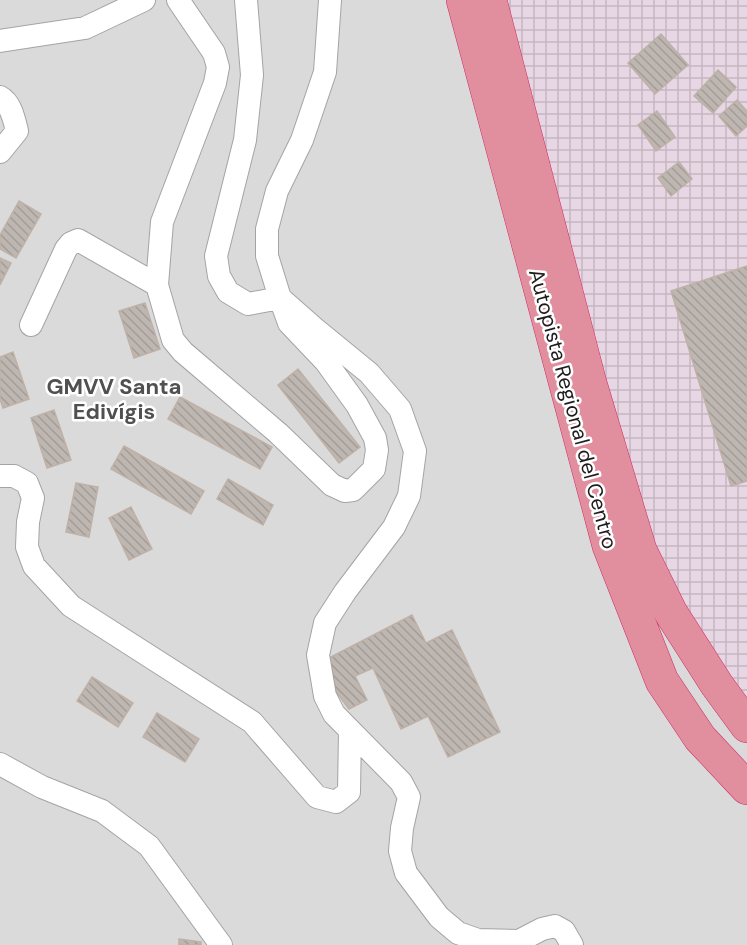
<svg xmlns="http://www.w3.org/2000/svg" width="747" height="945" viewBox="0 0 747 945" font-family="'DM Sans',sans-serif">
	<defs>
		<pattern id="industrial-grid" width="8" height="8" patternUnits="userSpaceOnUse" patternTransform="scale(1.5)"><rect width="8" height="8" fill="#e7d6e3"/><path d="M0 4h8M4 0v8" fill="none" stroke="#c6b7c2"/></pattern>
		<pattern id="building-back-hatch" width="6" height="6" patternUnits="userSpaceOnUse" patternTransform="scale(1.5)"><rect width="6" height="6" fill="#beb6b0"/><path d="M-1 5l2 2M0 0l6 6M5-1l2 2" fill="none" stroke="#a39c97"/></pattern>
	</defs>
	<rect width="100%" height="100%" fill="#eeeae4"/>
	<path fill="#dbdada" d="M0,0h500l247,713v232h-747z"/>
	<path fill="url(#industrial-grid)" d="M500,0h247v713l-89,-136z"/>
	<path fill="url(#building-back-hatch)" stroke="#bfb1a7" stroke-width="1.5" d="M661,34l27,31 -33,29 -27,-31z
		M718,70l18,17 -23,26 -19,-17z
		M737,100l10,11v15l-11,10 -17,-20z
		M657,111l18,26 -19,14 -18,-26z
		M679,162l13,17 -21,17 -13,-18z
		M19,201l22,13 -25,44 -16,-9v-14z
		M0,258l11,5 -11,22z
		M747,266v215l-16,5 -60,-195z
		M145,303l15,46 -26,9 -15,-47z
		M13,352l16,47 -26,9 -3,-9v-42z
		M298,369l62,78 -21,16 -61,-78z
		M180,397l92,50 -12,22 -92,-50z
		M54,410l17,50 -24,8 -16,-50z
		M124,446l80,45 -13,23 -80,-45z
		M228,479l45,26 -10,20 -46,-26z
		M76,483l22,4 -9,50 -23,-5z
		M131,507l21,42 -23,11 -20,-42z
		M412,615l14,28 26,-13 48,102 -52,25 -20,-41 -27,13 -28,-61 -18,8 12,24 -18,9 -15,-20 -5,-31z
		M92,677l41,26 -15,24 -41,-26z
		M157,713l42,26 -14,23 -42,-25z
		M179,939l22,3v3h-22z"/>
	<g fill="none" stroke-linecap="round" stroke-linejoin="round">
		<g stroke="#a4a4a4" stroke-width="24">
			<path id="minor" d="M330,0l-5,72 -23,68 -25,51 -10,38v27l13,42 34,30 55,45 31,36 15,42 -6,45 -15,31 -49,65 -20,31 -7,32 7,41 9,18 67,68 8,15 -7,31 -2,23 6,22 33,44 19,16 20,7 41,1 23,-12 13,-3 9,5 8,14
				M0,41l85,-13 59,-28
				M0,97c11,6 14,22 17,34l-17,21
				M157,285l16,55 10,12 95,81 54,52 13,6 8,-1 21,-21 3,-19 -2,-12 -18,-33 -31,-43 -37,-39 -9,-25 -32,6 -20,-12 -9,-16 -3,-20 29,-116 7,-65 -6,-75
				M31,325l35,-76 5,-6 7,-3 79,45 5,-63 53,-139 3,-16 -4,-14 -36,-53
				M0,476h14l13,7 6,15 -5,24 -1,25 7,19 37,40 181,116 65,75 19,5 13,-10 1,-60
				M0,764l42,23 60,24 47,35 72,99"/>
		</g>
		<g stroke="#cf2d65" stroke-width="34">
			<path id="highway" d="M463,0l146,546 53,135 38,57 47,50
				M490,0l100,383 50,167 31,63 46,72 30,41"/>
		</g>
		<use href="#minor" stroke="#fff" stroke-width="22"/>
		<use href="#highway" stroke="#e18f9e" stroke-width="33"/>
	</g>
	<g text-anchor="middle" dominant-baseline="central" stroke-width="5" stroke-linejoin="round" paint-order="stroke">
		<g font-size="21" fill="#1d1d1d" stroke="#fff">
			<text transform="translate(573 409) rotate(75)">Autopista Regional del Centro</text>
		</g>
		<g font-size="22" font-weight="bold" fill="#505050" stroke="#fff">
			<text x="114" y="386">GMVV Santa<tspan x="114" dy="25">Edivígis</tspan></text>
		</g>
	</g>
</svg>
